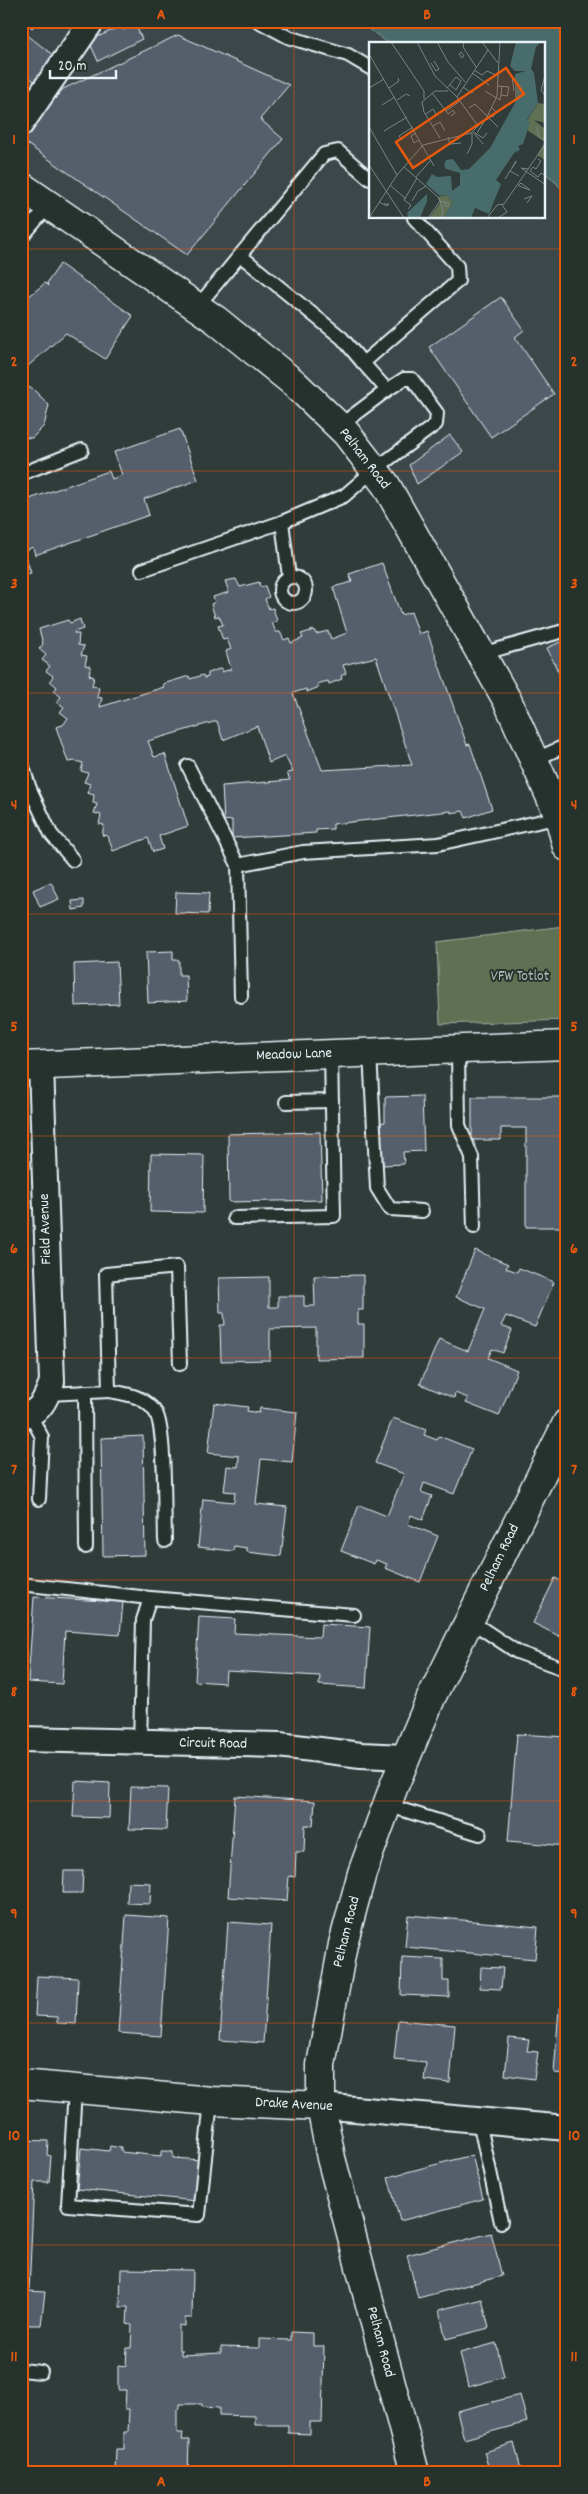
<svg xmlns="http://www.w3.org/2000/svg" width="588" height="2494" font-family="Dekko,sans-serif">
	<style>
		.built { fill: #3a4649 }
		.green { fill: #607052; stroke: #a4b0a5 }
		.water { fill: #486c6b; stroke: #88a1a3 }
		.building { fill: #545f6c; stroke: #e8f1f8; fill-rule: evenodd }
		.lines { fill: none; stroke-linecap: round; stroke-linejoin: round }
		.service-casing { stroke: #e8f1f8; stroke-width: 16 }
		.minor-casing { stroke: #e8f1f8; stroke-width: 28 }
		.tertiary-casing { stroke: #e8f1f8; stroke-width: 31 }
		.secondary-casing { stroke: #e8f1f8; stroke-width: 31 }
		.service { stroke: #26332d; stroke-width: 12 }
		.minor { stroke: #26332d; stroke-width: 24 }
		.tertiary { stroke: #26332d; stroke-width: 28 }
		.secondary { stroke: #26332d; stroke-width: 28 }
		.grid { fill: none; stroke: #e8590c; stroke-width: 1; stroke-opacity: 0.55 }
		.labels { text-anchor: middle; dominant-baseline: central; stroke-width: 4; stroke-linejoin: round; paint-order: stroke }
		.street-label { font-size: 15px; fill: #e8f1f8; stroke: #26332d }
		.park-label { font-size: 15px; fill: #b2bdb6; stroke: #26332d }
		.inset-road { fill: none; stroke: #798486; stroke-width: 1 }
		.view { fill: #e8590c; fill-opacity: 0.15; stroke: #e8590c; stroke-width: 2.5 }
		.inset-edge { fill: none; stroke: #e8f1f8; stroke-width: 2.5 }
		.neatline { fill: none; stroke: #e8590c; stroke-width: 2 }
		.grid-label { font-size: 16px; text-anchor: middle; font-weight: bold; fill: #e8590c }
	</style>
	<rect width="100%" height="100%" fill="#2f3c3a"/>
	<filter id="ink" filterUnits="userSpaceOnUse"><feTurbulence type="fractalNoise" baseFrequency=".02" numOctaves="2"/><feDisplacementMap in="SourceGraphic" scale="10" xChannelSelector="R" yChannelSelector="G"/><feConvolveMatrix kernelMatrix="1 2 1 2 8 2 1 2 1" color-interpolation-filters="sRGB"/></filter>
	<g filter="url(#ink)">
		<!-- built -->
		<path class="built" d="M21,21H357L390,44H370V218H544V171L567,194V826L355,434L21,177Z"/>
		<!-- green -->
		<path class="green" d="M564,926L567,936V1020L440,1024L437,942Z"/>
		<!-- water -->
		<path class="water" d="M357,21H567V194L544,171V44H390Z"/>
		<!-- building -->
		<g class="building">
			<path d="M25,21H39L32,28Z"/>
			<path d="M135,24L142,39L98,61L89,41L121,26L123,30Z"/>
			<path d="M26,34L54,56L34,81L21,71V40Z"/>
			<path d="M178,35L289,85L260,119L283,139L187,255L21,140L63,89Z"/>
			<path d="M60,264L133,316L105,359L66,333L21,372V303L45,283L48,286L47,283Z"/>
			<path d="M501,297L524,330L515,337L554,394L491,437L429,347Z"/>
			<path d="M21,387L32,388L49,405L44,426L32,438L21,437Z"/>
			<path d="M180,429L198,480L144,499L149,515L35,555L33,547L24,551L31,573L21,577V502L109,471L112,479L122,475L114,452Z"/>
			<path d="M450,435L463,452L417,484L409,465Z"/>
			<path d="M382,563L401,615L411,612L419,634L427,631L467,745L470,744L492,809L466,818L463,811L451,813V811L333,824V829L316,830V833L232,838V820L224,821L222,786L290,780L287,773L293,772L285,756L269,763L257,726L223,740L217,721L148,741L154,757L165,754L188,826L159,836L163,849L153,852L148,838L113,851L108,836L102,835L104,825L99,824L101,815L94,813L97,804L93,803L94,795L87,793L90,784L84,782L88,773L81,771L83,763L75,761L68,762L56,727L63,725L68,718L60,712L64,707L57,702L61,697L54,691L57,687L50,681L53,676L46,671L50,666L42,660L46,655L39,649L43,644L39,629L68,620L70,623L80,619L83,629L74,632L75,634H79L78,645L84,646L81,655L87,656L85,665L91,666L89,675L94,677L92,686L99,687L97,697L102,698L100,707L164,687L163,684L189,676L190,679L203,675L204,678L208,677V673L222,668V672L231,669L226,651L231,649L227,639L223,640L218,626L223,625L219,616L215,617L211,604L215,602L213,597L229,592L225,581L236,579L240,587L259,582L260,587L265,586L269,597L265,599L269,609L273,608L277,621L272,623L276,632H280L284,640L289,638L291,643L303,638L301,634L314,630L316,634L328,631L331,639L347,633L333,587L352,582L349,574ZM376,657L412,765L322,770L293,693L306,689L307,692L319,687L317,684L328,681L329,684L342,679L341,676L346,673L343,665Z"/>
			<path d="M567,639V690L547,648Z"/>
			<path d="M51,882L59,899L40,907L33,890Z"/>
			<path d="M176,892L209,893L208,914L175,913Z"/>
			<path d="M84,900V908L73,910L72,901Z"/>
			<path d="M173,951V960H179V975H186L187,1001L148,1003L146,952Z"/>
			<path d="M117,962L119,1004L75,1006L74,964Z"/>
			<path d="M422,1096L424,1151L403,1152L404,1164L383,1165L379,1123L385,1122V1097Z"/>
			<path d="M472,1097H567V1227H526V1128H501V1140H472Z"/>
			<path d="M320,1132L322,1200L229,1202L228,1134Z"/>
			<path d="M151,1154L204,1155L203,1213L150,1212Z"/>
			<path d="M475,1250L508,1264L506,1268L517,1272L519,1268L554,1282L535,1327L506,1316L501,1326L512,1330L503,1353L492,1349L488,1358L517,1370L499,1416L466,1403L468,1398L455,1393L454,1398L420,1384L439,1339L468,1351L485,1309L456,1297Z"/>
			<path d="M363,1275V1310H358V1324H364V1358L316,1359V1328L270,1329V1360L221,1361L220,1325H225L224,1313H220L219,1278L269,1277V1307H278V1296H304V1306H315L314,1276Z"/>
			<path d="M214,1403L248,1407L247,1411L259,1413L260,1408L297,1412L292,1462L261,1459L256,1504L287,1507L281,1556L247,1552V1548L234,1546L233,1551L198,1547L203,1499L234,1502L235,1492L224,1491L227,1466L238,1467L239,1456L208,1453Z"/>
			<path d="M393,1418L426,1430L424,1435L437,1440L439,1436L472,1449L454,1494L424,1483L421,1492L432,1496L423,1520L411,1515L408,1524L438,1536L420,1582L385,1568L387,1564L376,1560L374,1564L341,1551L359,1505L387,1516L404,1474L375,1463Z"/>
			<path d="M143,1436L145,1555L103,1556L101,1438Z"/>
			<path d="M555,1578L567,1584V1640L533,1623Z"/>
			<path d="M34,1597L123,1602L120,1635L65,1631L62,1684L28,1682Z"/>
			<path d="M199,1617L235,1619L234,1633L320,1637L321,1624L370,1627L366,1688L319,1685L320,1676L226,1671L225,1683L195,1681Z"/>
			<path d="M517,1734L567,1737V1846L508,1841Z"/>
			<path d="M75,1781L110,1783L109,1818L73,1817Z"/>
			<path d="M131,1787L168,1788L166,1830L129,1829Z"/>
			<path d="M235,1796L315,1801L313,1826L305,1825L304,1852H296L295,1877L289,1876L287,1901L228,1897Z"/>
			<path d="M64,1871H83L82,1893H63Z"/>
			<path d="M128,1882L151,1883L150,1904L127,1903Z"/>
			<path d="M126,1915L169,1918L161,2036L118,2033Z"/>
			<path d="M408,1915L538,1927L535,1959L405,1947Z"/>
			<path d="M228,1922L271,1925L263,2043L220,2040Z"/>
			<path d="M402,1957L443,1959V1981H449V1997L401,1995Z"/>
			<path d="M481,1967L503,1968L501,1989L480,1988Z"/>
			<path d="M37,1976L78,1978L76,2024L57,2023V2017L35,2016Z"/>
			<path d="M559,2008H567V2074L554,2073Z"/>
			<path d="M398,2020L455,2025L450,2083L424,2080L426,2063L394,2060Z"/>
			<path d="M509,2038L529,2040L527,2051L538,2052L534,2079L505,2075Z"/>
			<path d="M21,2140L48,2141L47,2155L51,2156L49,2182H34L29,2291L45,2292L41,2325H21Z"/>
			<path d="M110,2146L121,2148V2152L161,2156V2151H167L173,2152V2158L201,2160L197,2201L77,2189L81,2148L109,2151Z"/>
			<path d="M472,2155L483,2199L400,2221L388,2177Z"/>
			<path d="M491,2233L502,2276L418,2298L407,2255Z"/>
			<path d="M121,2269L193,2270L192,2318H185V2326L179,2325V2350H181V2355L221,2353V2347L259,2348V2339L291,2340V2332L313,2333V2346H324L322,2422H310V2434L288,2433V2425H255V2416L219,2415V2408L202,2407V2404H180V2409H177V2433H183L182,2440H189L188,2473H115L116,2449H124V2432H128L129,2409H125L126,2390H118V2365L126,2366L127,2348H131L132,2325L127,2324L128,2307H120Z"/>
			<path d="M482,2299L489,2328L446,2339L439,2310Z"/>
			<path d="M496,2343L504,2377L468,2387L460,2353Z"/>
			<path d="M520,2395L527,2422L464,2439L457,2411Z"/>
			<path d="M21,2403H27L24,2473H21Z"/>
			<path d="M514,2443L522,2473H490L484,2452Z"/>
		</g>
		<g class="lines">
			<!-- service casing -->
			<g class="service-casing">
				<g id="service">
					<path d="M258,21L288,37L348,55L370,68"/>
					<path d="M21,238L49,205"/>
					<path d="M241,256L342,338L363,363L458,281L457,266L414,218"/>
					<path d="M197,307L324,154L338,151L370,179"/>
					<path d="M339,426L387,390"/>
					<path d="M21,474L82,450"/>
					<path d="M282,522L289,577"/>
					<path d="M142,570L282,522L344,496L374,470L436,424L437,413L412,379H404L387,390L363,363"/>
					<circle cx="293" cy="590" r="13"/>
					<path d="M481,654L567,630"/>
					<path d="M534,760L567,745"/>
					<path d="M21,761L30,789L21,793"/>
					<path d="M188,766L238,865"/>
					<path d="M30,789L51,834L73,860"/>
					<path d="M241,996L238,865L303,852L438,844L560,817"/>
					<path d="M458,1049L459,1125L472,1157L474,1227"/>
					<path d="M370,1052L377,1188L390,1209L422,1211"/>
					<path d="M286,1102L332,1101"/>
					<path d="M234,1218L334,1216L331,1053"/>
					<path d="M109,1391C127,1394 145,1396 156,1413C166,1431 164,1516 165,1541"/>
					<path d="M85,1392L86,1547"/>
					<path d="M48,1394L109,1391L106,1274L177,1267L180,1364"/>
					<path d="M29,1413L42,1437L39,1499"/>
					<path d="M29,1585L150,1598"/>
					<path d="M469,1620L517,1652L567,1670"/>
					<path d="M140,1743L143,1620L150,1598L354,1615"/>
					<path d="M387,1805L480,1834"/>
					<path d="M75,2089L68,2205L199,2215L211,2101"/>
					<path d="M479,2121L501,2222"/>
					<path d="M21,2370L41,2372"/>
				</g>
			</g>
			<!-- minor casing -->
			<g class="minor-casing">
				<g id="minor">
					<path d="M21,124L92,21"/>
					<path d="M21,1415C41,1414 46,1398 52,1382L41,1065"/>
					<path d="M21,1739L279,1745L361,1755L405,1757"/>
					<path d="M321,2106L567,2128"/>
				</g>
			</g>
			<!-- tertiary casing -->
			<g class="tertiary-casing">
				<g id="tertiary">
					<path d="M21,1066L567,1045"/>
					<path d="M21,2084L211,2101L321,2106"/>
				</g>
			</g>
			<!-- secondary casing -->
			<g class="secondary-casing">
				<g id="secondary">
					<path d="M21,186L216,320L294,383L346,433L386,485L508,702L559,816L567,847"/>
					<path d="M415,2473L331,2158L321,2106V2065L343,1944L362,1873L394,1786L431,1698L567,1423"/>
				</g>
			</g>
			<!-- service -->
			<use href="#service" class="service"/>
			<!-- minor -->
			<use href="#minor" class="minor"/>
			<!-- tertiary -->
			<use href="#tertiary" class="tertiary"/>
			<!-- secondary -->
			<use href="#secondary" class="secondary"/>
		</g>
	</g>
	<!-- grid -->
	<path class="grid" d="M294,21V2473M21,249H567M21,471H567M21,693H567M21,914H567M21,1136H567M21,1358H567M21,1580H567M21,1801H567M21,2023H567M21,2245H567"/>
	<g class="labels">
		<!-- street labels -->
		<g class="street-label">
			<text transform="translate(364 459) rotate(52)">Pelham Road</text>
			<text transform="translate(294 1055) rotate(-2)">Meadow Lane</text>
			<text transform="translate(46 1229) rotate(-92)">Field Avenue</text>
			<text transform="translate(500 1558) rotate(-64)">Pelham Road</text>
			<text transform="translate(213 1744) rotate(1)">Circuit Road</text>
			<text transform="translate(347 1932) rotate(-76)">Pelham Road</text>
			<text transform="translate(294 2105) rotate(3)">Drake Avenue</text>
			<text transform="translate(380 2342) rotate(75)">Pelham Road</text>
		</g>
		<!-- park labels -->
		<g class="park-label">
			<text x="520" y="977">VFW Totlot</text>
		</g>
	</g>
	<!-- overview -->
	<g transform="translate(369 42)">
		<rect width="176" height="176" fill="#2f3c3a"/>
		<path d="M169,61L176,62V81L165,78L176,87V118L168,113L176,100L158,88V79ZM78,153L84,161L74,176H60L71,161L69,155Z" fill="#607052"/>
		<path d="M147,0H172L167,5L162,27L165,31L169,61L158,78L161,81L154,102L149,104L151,108L145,111L127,138L132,142L120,172L106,166L102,176H74L84,161L78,153L71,154L57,142L63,132L68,135L82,134L83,149L91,143V131L77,127L75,123L77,118L84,117L92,128L100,127L121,106L146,61V32L157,29H146L141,24ZM58,152V159L51,176H39L38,171Z" fill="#486c6b"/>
		<path class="inset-road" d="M22,0L55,49V57M48,0L66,34L88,55L109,84M68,0L79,20L96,40M95,0L94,5L107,25M113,0L129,21M92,10L95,14L93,16L90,12ZM0,12L65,124M62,21L67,29L70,27L65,19M105,28L113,33L118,29L129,34M140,30L143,34L145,49M177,30L172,48L177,55M103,31L120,43M129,44L140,45L138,54L132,53L133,44M94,45L103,51L108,44M0,46L15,37M20,46L30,39L29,36M78,46L87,35L92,39L87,48L81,43M116,49L131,58L132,53M63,51L77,69M88,55L119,8M28,58L37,52L41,54M13,63L26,55M100,66L106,62L129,85M77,69L79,72L84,68L86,71L82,74M77,69L91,59M57,72L64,67L67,72L60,78M119,72L124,75L127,70L123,66M64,84L71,80L76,89M0,85L28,133M168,85L170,95L177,99M15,89L38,75M104,90L114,102M47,91L42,94L45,101L50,98M106,91L114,96L118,91M108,91L118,75M79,95L81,102L92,101M71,96L55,70L53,60L66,49H79M33,98L30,94L44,85M98,112L103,102V91M169,117L172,119L167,127L164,125L161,129L169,135L172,131L177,134M0,123L35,176M35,125L69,155L74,167L73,176M159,127L152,126L177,143M141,129L147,120V119L143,126M47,135L62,118M136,137L141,129L150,134M21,143L37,157M149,144L152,141L161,148L150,144M155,157L163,154L158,161M43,159L49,149L57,144M10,160L18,164L20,162H15M39,167L42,163L35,158L48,136M0,176L28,133L54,103L102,91L118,75L128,54L131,0M59,176L71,159L79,161L80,163L77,165L75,160M118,176L128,163L135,162L177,101M129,176L138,170L133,163"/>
		<path class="view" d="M137,26L155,52L44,126L27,100Z"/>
		<rect width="176" height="176" class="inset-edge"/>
	</g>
	<!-- margin -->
	<rect width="588" height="2494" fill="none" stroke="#26332d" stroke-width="55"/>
	<!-- scale -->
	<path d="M50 70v8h66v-8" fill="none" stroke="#e8f1f8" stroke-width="2.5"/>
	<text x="58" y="70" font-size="15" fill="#e8f1f8" stroke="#26332d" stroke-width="4" paint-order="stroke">20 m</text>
	<rect x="28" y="28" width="532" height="2438" class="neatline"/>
	<g class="grid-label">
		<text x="161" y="19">A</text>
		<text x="427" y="19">B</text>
		<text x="14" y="144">1</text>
		<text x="574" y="144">1</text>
		<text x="14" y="366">2</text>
		<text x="574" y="366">2</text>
		<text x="14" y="588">3</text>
		<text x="574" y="588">3</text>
		<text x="14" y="809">4</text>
		<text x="574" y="809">4</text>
		<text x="14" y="1031">5</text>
		<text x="574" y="1031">5</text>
		<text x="14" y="1253">6</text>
		<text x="574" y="1253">6</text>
		<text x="14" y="1474">7</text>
		<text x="574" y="1474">7</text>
		<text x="14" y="1696">8</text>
		<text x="574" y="1696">8</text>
		<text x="14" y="1918">9</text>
		<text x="574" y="1918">9</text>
		<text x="14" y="2140">10</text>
		<text x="574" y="2140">10</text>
		<text x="14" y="2361">11</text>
		<text x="574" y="2361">11</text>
		<text x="161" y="2486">A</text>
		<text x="427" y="2486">B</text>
	</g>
</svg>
